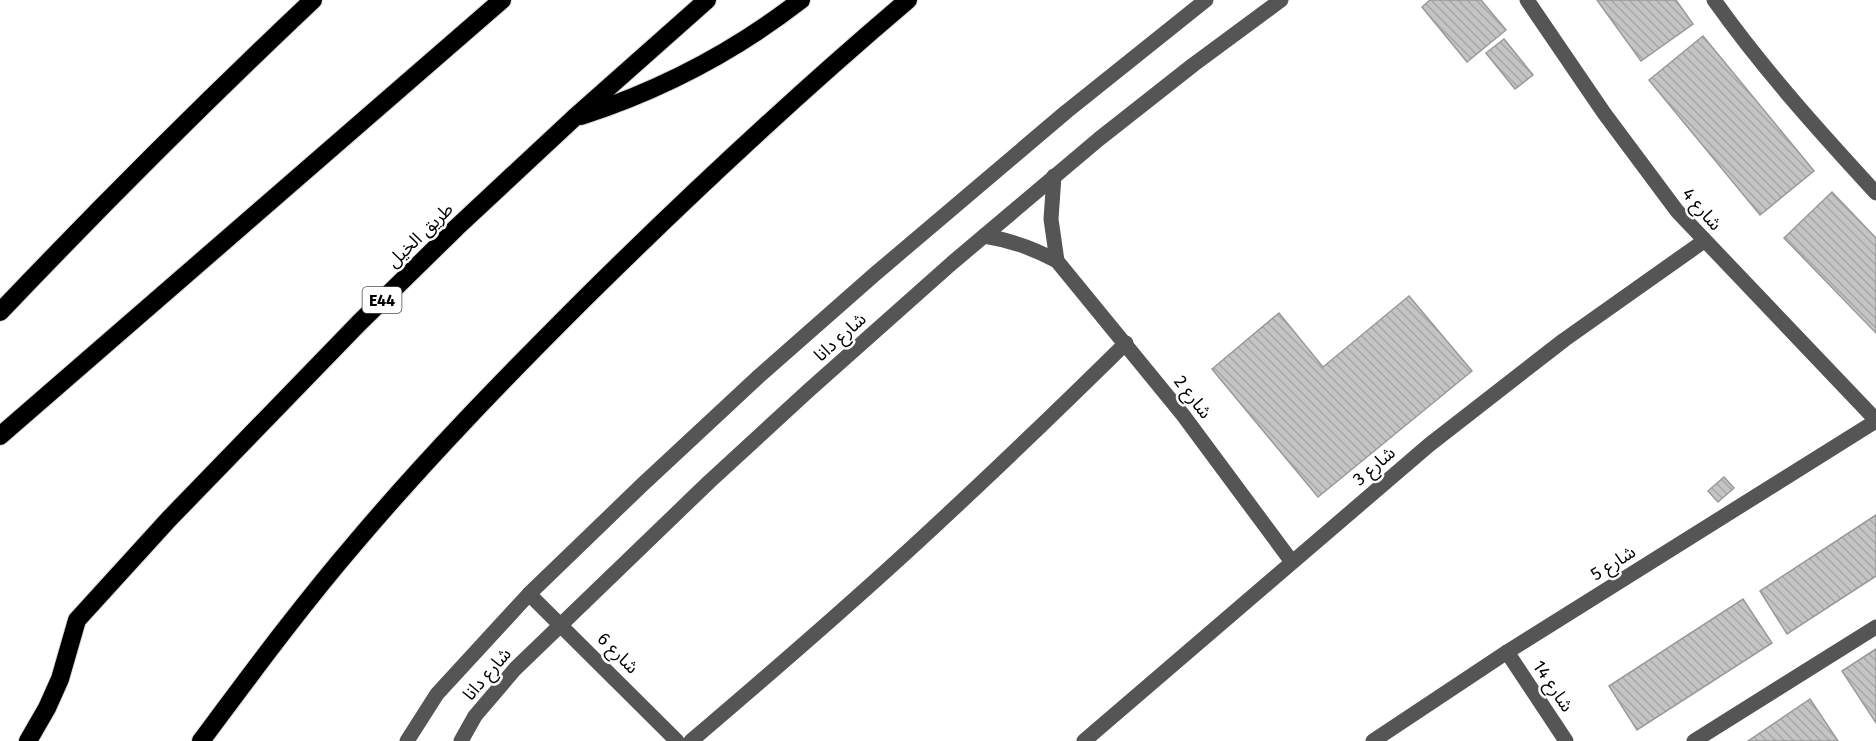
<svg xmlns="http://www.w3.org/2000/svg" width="1876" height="741" font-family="'Fira Sans','Noto Sans Arabic',sans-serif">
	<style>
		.building { fill: url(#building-back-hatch); stroke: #999; stroke-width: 1.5 }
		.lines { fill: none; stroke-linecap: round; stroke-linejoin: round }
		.highway-casing { stroke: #dbdbdb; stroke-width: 20 }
		.minor { stroke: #555; stroke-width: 15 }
		.highway { stroke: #000; stroke-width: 18 }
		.labels { text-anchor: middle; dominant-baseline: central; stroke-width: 5; stroke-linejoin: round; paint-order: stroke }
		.shield { fill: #fff; stroke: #4c4c4c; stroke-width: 1.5 }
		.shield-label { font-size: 16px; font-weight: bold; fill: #000 }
		.street-label { font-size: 18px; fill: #000; stroke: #fff }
	</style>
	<defs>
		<pattern id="building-back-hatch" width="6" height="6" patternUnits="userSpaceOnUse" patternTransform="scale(1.5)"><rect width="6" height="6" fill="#c4c4c4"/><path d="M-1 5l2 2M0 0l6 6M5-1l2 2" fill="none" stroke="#a7a7a7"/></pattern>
	</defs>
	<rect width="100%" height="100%" fill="#fff"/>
	<!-- building -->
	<g class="building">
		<path d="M1430,0H1481L1506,30L1467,62L1422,7Z"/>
		<path d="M1597,0H1676L1693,24L1641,61Z"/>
		<path d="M1703,36L1814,171L1760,215L1649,80Z"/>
		<path d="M1504,39L1533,75L1515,89L1486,53Z"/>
		<path d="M1832,192L1876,238V333L1784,238Z"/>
		<path d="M1409,296L1472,371L1318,497L1212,369L1279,313L1323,367Z"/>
		<path d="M1724,477L1734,488L1718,502L1708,491Z"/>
		<path d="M1876,515V576L1787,634L1760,591Z"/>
		<path d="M1743,599L1772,643L1637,730L1609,686Z"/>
		<path d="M1876,649V723L1842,671Z"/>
		<path d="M1810,699L1838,741H1748Z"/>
	</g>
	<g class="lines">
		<!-- highway casing -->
		<g class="highway-casing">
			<g id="highway">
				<path d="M581,116C661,90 734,52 801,0"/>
				<path d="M0,312C102,205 206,101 313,0"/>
				<path d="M0,436L502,0"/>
				<path d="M28,741L47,708L60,679L77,620L169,519L359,323L456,228L574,118L707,0"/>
				<path d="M201,741C251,674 301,606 356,542C427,458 504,379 582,301C687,197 795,96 908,0"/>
			</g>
		</g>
		<!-- minor -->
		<g class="minor">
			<path d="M1527,0L1604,113L1677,211L1876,420"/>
			<path d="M1714,0C1763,69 1819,131 1876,193"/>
			<path d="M1054,176L1051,219L1057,261"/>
			<path d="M984,236C1010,240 1033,248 1057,261L1183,415L1292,562"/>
			<path d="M529,594L677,741"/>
			<path d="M1507,652L1566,741"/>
			<path d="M407,741L437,694L529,594L642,485L757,378L875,274L1066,112L1206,0"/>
			<path d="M461,741L475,716L515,669L709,482L808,391L952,263L1099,139L1193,65L1281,0"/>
			<path d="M691,741C765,678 838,615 909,550C983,482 1055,413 1126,343"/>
			<path d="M1084,741L1429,445L1564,340L1704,241"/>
			<path d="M1373,741L1507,652L1876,421"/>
			<path d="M1694,741L1876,627"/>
		</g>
		<!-- highway -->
		<use href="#highway" class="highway"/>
	</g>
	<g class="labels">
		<!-- shield labels -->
		<rect class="shield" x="362.5" y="287" width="39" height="26" rx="4.5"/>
		<g class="shield-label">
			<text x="382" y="300">E44</text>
		</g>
		<!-- street labels -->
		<g class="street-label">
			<text transform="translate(1702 209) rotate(49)">شارع 4</text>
			<text transform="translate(420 235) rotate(-44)">طريق الخيل</text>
			<text transform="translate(840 337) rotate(-42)">شارع دانا</text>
			<text transform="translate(1193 397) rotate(52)">شارع 2</text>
			<text transform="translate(1374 466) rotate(-41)">شارع 3</text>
			<text transform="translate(1613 563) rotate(-32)">شارع 5</text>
			<text transform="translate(618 653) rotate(45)">شارع 6</text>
			<text transform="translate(487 674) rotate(-49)">شارع دانا</text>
			<text transform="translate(1553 686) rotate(56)">شارع 14</text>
		</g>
	</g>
</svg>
